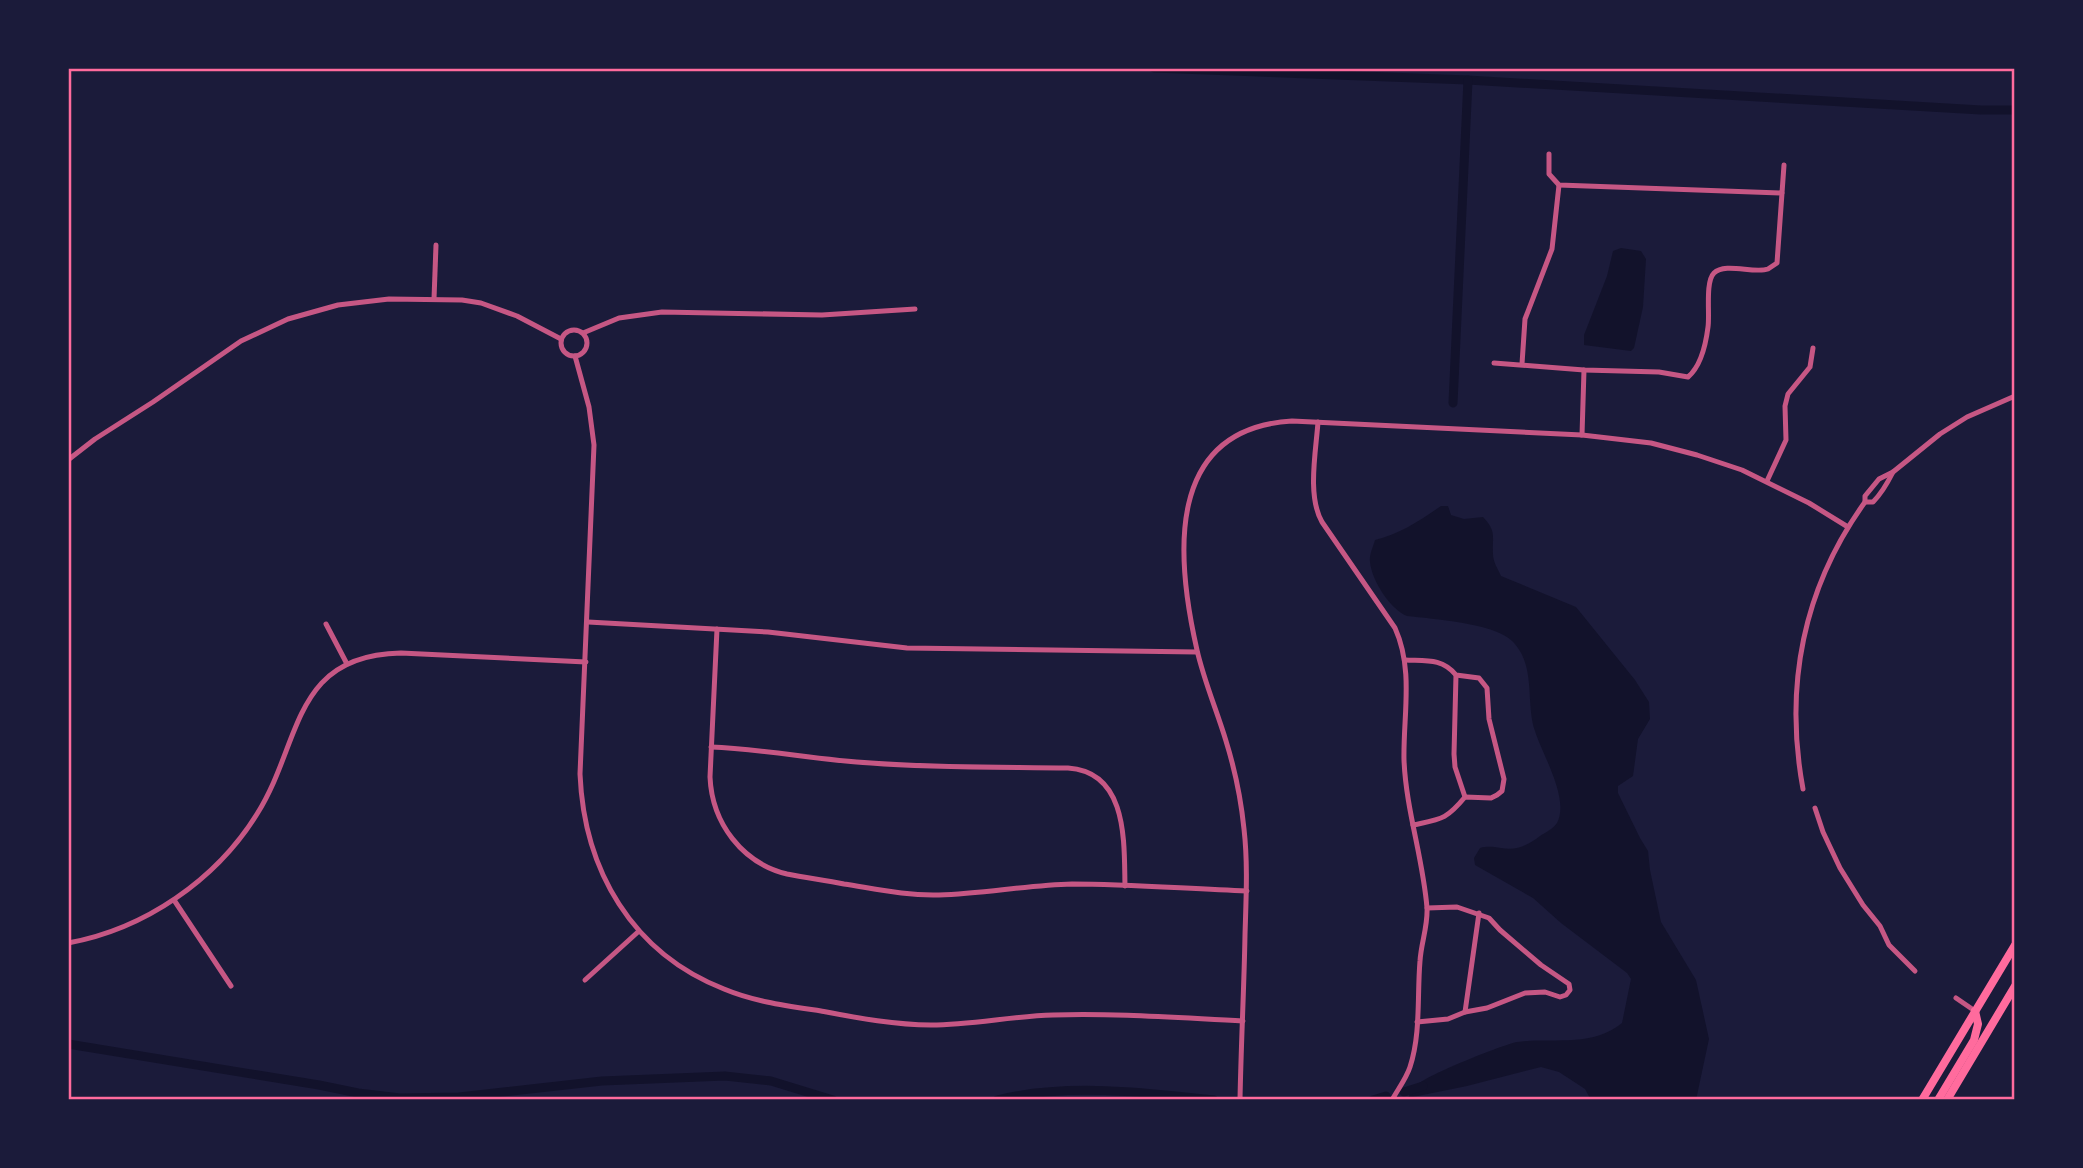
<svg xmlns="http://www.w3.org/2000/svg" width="2083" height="1168" font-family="Signika,sans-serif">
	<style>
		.water { fill: #12122b }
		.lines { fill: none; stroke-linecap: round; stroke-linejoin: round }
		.canal { stroke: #12122b; stroke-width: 9 }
		.minor { stroke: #c65784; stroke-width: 5 }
		.secondary { stroke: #ff6b9d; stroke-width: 8 }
		.neatline { fill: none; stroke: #ff6b9d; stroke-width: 2.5 }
	</style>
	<rect width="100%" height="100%" fill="#1b1b3a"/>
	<!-- water -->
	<g class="water">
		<path d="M1621,248L1641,251L1646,259L1643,307L1634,348L1631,351L1584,345V335L1607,276L1613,251Z"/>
		<path d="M1441,506H1448L1451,515L1464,519L1483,517C1497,532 1492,536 1493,554C1493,562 1498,569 1501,576L1576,607L1635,680L1649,702L1650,719L1638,739L1633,776L1618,786V793L1640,838L1648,851L1650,870L1661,922L1696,980L1709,1039L1696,1100H1591L1585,1089L1559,1072L1541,1067L1467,1086L1408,1098C1410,1094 1413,1088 1417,1085C1427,1075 1502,1045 1517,1042C1552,1037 1592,1048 1622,1023L1631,979L1627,973L1561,923L1533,898L1475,865L1474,858L1480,848C1488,846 1493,847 1501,848C1517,851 1528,845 1540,836C1546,832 1553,829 1557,823C1570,799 1542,754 1535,731C1525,702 1537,664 1511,640C1492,623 1433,619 1407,616C1390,609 1372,581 1370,562C1369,555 1373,547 1375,540C1400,534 1419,521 1441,506Z"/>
	</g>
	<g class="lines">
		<!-- canal -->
		<g class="canal">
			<path d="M1154,68L1468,80L1981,110H2015"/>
			<path d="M1453,403L1468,80"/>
			<path d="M68,1044L319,1085L358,1093L400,1098L459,1097L602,1081L725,1076L771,1081L833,1100"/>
			<path d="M1404,1092L1423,1086"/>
			<path d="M997,1100C1065,1083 1145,1092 1214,1100"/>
			<path d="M1373,1100L1386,1096"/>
		</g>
		<!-- minor -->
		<g class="minor">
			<path d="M1549,154V174L1559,185L1782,193"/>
			<path d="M434,299L436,245"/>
			<circle cx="574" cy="343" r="13"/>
			<path d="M583,333L619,318L662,312L822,315L915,309"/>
			<path d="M575,356L589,407L594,445L580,774C584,870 632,953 724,989C755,1002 788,1006 821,1011C858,1018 894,1025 931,1025C972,1025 1012,1016 1053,1015C1116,1013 1180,1018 1243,1021"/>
			<path d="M1494,363L1584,370L1659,372L1688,377C1701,366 1706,343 1708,327C1710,314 1705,282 1714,273C1725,262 1754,274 1768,269C1771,267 1774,265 1777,263L1784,165"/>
			<path d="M1522,364L1525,319L1552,249L1559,185"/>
			<path d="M1318,422C1316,451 1307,496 1322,522L1395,628C1414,670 1403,716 1404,760C1406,810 1423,858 1427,908C1428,926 1421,943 1420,961C1417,996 1421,1033 1410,1067C1406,1079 1398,1089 1392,1100"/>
			<path d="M1582,435L1584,370"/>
			<path d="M68,460L95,439L153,402L241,341L288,319L338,305L389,299L462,300L481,303L517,316L561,339"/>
			<path d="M1767,481L1786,440L1785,406L1788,394L1810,367L1813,348"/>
			<path d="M1865,502H1873C1882,493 1887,484 1893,472"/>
			<path d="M588,622L768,632L907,648L1197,652"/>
			<path d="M326,624L347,664"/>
			<path d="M717,629L710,777C712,823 742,863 787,874C806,878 825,880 844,884C876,889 907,896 939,895C983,894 1027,885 1072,884C1130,884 1188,889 1247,891"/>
			<path d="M1405,660C1426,661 1442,658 1456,675L1479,678L1487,688L1489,719L1504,779L1502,791L1497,795L1491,798L1465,797C1446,820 1441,819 1413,825"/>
			<path d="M1456,675L1454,754L1455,767L1465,797"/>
			<path d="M711,747C765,749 817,760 871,763C936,768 1003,767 1068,768C1128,772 1124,842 1125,886"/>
			<path d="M1803,789C1784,686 1803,588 1865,502V496L1879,479L1893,472L1940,434L1967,417L2015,396"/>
			<path d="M1815,808L1823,832L1840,868L1863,905L1880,926L1889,945L1915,971"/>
			<path d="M174,900L231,986"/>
			<path d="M68,943C145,929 216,880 257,814C302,743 291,655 401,653L586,662"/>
			<path d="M585,980L639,931"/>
			<path d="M1956,998L1975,1011"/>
			<path d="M1465,1012L1479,913"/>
			<path d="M1417,1022L1448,1019L1465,1012L1487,1008L1525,993L1545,992L1560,997L1566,995L1570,990L1569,984L1541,965L1500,930L1489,918L1457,907L1427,908"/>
			<path d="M1240,1100C1241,1045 1244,990 1245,935C1246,900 1248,864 1244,829C1241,799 1235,770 1226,741C1217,711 1204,681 1197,650C1176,558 1164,429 1292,421L1582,435L1651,443L1697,455L1742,470L1809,503L1848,527"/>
		</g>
		<!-- secondary -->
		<g class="secondary">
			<path d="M1922,1100L2015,945"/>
			<path d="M1938,1100L1974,1040L1978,1024L1975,1011"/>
			<path d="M1947,1100L2015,986"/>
		</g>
	</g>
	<!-- border -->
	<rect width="2083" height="1168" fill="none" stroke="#1b1b3a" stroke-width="140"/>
	<rect x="70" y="70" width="1943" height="1028" class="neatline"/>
</svg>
